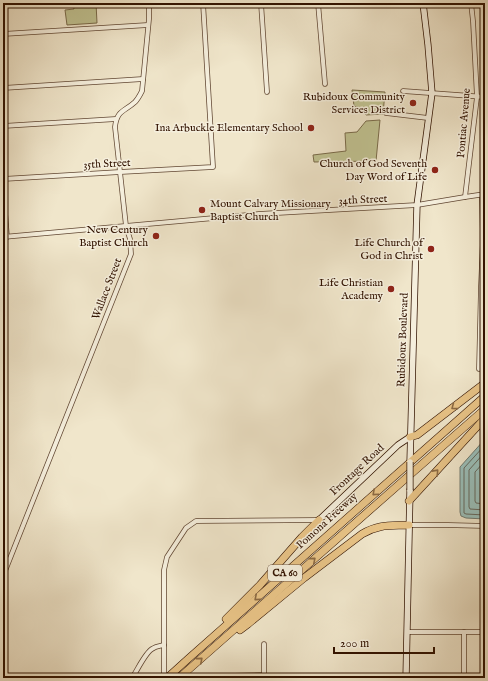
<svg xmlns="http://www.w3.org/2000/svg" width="488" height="681" font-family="'IM FELL English',serif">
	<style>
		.green { fill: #c1c392; stroke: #796a49 }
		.water { fill: #9abfba; stroke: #707a70 }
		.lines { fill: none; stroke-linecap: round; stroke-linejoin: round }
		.shore { stroke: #66685d; stroke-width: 1 }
		.minor-casing { stroke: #614733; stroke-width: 5.5 }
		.secondary-casing { stroke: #311200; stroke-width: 7 }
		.motorway-casing { stroke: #311200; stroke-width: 8 }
		.minor { stroke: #f5efdd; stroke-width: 4 }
		.secondary { stroke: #f5efdd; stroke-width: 5.5 }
		.motorway { stroke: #e8c386; stroke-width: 7 }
		.secondary-bridge-casing { stroke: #311200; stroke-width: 7; stroke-linecap: butt }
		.secondary-bridge { stroke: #f5efdd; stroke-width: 5.5 }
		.oneway { stroke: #8c6a43 }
		.poi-dot { fill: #8f2418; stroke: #f5efdd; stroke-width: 1.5 }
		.labels { text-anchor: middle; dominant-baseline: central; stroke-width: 3; stroke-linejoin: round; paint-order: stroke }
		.shield { fill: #f5efdd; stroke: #6c5442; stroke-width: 1 }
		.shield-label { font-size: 10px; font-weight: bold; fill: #311200 }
		.poi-label { font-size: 11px; fill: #311200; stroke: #f5efdd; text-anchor: end }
		.street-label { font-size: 11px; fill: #311200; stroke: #f5efdd }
	</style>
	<rect width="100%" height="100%" fill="#f0e6cb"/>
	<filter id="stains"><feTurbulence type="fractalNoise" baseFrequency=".005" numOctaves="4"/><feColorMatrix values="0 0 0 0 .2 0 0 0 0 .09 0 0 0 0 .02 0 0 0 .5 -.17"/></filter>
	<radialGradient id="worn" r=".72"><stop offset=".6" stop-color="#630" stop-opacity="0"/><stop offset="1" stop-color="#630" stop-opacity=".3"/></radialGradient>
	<!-- green -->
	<g class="green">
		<path d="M73,3H96L97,23L67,25L65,10L74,9Z"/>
		<path d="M352,90L385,92L383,114L366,115L360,108L354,106Z"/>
		<path d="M380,120L376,161L314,162L313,155L346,151L345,133L357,132L366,121Z"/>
	</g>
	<!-- water -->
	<path class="water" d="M485,439V519L466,518L461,516L460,512V467Z"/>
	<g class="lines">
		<!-- shore -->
		<g class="shore">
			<path d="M485,445L464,468V513L466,514L485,515"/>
			<path d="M485,452L469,470V507L470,509L485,510"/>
			<path d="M485,461L475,472V501L476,503L485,504"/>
		</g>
		<!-- minor casing -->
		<g class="minor-casing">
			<g id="minor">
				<path d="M261,3L267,92"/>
				<path d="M318,3L325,84"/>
				<path d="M3,34L148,25"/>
				<path d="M3,88L143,79"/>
				<path d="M403,91L485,97"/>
				<path d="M386,113L428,118"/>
				<path d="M3,126L116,119"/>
				<path d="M3,179L120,172L213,167L203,3"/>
				<path d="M3,186L7,237"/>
				<path d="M465,197L477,97L473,21L471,3"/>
				<path d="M3,237L259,214L417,205L465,197L485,194"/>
				<path d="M479,369L481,286L483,240L482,195"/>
				<path d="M409,525H448L485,526"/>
				<path d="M3,576L131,254L130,239L126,226L115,127C117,110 124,112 135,102C138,99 140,95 142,91L149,19V3"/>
				<path d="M407,632H485"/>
				<path d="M464,632V678"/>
				<path d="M421,677L484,678"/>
				<path d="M132,678C137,671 145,653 152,649C156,646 160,646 164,645"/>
				<path d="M164,678V570L167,557L186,528L196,521L319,520"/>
				<path d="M225,678V676L264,675"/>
				<path d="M264,678V644"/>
			</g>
		</g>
		<!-- secondary casing -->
		<g class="secondary-casing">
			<g id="secondary">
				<path d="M410,462L417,205L432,93L428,45L423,3"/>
				<path d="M319,520L398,445L410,437"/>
				<path d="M406,678L410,490"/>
			</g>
		</g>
		<!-- motorway casing -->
		<g class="motorway-casing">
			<g id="motorway">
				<path d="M410,437L417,435L485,383"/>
				<path d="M409,501L485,418"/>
				<path d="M226,619L260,585L302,537L319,520"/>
				<path d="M240,630L248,624L304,578L362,534C379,524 390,526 409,525"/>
				<path d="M167,678L188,659L485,396"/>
				<path d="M179,678L404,480L485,409"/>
			</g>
		</g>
		<!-- minor -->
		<use href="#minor" class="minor"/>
		<!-- secondary -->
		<use href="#secondary" class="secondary"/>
		<!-- motorway -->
		<use href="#motorway" class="motorway"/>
		<!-- secondary-bridge casing -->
		<g class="secondary-bridge-casing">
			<path id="secondary-bridge" d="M410,490V462"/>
		</g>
		<!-- secondary-bridge -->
		<use href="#secondary-bridge" class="secondary-bridge"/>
	</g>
	<!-- one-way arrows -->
	<defs><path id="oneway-chevron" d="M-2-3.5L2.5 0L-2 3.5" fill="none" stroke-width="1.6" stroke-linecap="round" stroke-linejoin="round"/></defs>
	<g class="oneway">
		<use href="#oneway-chevron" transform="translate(454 407) rotate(143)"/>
		<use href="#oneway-chevron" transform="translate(436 472) rotate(-48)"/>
		<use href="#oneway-chevron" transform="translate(375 493) rotate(138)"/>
		<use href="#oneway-chevron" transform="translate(313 560) rotate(-41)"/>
		<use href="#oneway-chevron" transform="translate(257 598) rotate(139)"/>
		<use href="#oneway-chevron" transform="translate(200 660) rotate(-41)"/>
	</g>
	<!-- markers -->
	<g class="poi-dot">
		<circle cx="413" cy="103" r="4"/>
		<circle cx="311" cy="128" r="4"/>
		<circle cx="435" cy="170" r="4"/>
		<circle cx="202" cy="210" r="4"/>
		<circle cx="156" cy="236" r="4"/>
		<circle cx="431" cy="249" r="4"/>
		<circle cx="391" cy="289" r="4"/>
	</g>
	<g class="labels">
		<!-- shield labels -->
		<rect class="shield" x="268" y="565" width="34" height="16" rx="3"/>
		<g class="shield-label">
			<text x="285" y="573">CA 60</text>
		</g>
		<!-- poi labels -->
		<g class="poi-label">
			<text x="405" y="97">Rubidoux Community<tspan x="405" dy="13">Services District</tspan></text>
			<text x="303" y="128">Ina Arbuckle Elementary School</text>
			<text x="427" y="164">Church of God Seventh<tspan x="427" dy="13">Day Word of Life</tspan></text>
			<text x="210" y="204" text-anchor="start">Mount Calvary Missionary<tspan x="210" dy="13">Baptist Church</tspan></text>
			<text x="148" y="230">New Century<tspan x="148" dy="13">Baptist Church</tspan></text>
			<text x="423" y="243">Life Church of<tspan x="423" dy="13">God in Christ</tspan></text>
			<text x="383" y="283">Life Christian<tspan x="383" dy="13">Academy</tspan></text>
		</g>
		<!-- street labels -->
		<g class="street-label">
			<text transform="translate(464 123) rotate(-85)">Pontiac Avenue</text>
			<text transform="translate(107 164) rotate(-3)">35th Street</text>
			<text transform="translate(363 200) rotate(-3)">34th Street</text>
			<text transform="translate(107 289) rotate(-69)">Wallace Street</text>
			<text transform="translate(403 340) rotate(-88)">Rubidoux Boulevard</text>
			<text transform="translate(357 470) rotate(-43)">Frontage Road</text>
			<text transform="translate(327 521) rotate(-42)">Pomona Freeway</text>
		</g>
	</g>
	<!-- margin -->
	<rect width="488" height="681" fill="none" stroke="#f0e6cb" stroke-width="16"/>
	<rect x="4" y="4" width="480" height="673" fill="none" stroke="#311200" stroke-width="2"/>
	<rect x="8" y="8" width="472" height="665" fill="none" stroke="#311200"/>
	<!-- scale -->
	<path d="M334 647v6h100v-6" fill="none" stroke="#311200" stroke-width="2"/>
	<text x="340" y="647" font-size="12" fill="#311200" stroke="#f5efdd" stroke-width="3" paint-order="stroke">200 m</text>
	<rect width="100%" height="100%" filter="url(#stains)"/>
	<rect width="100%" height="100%" fill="url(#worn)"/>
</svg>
